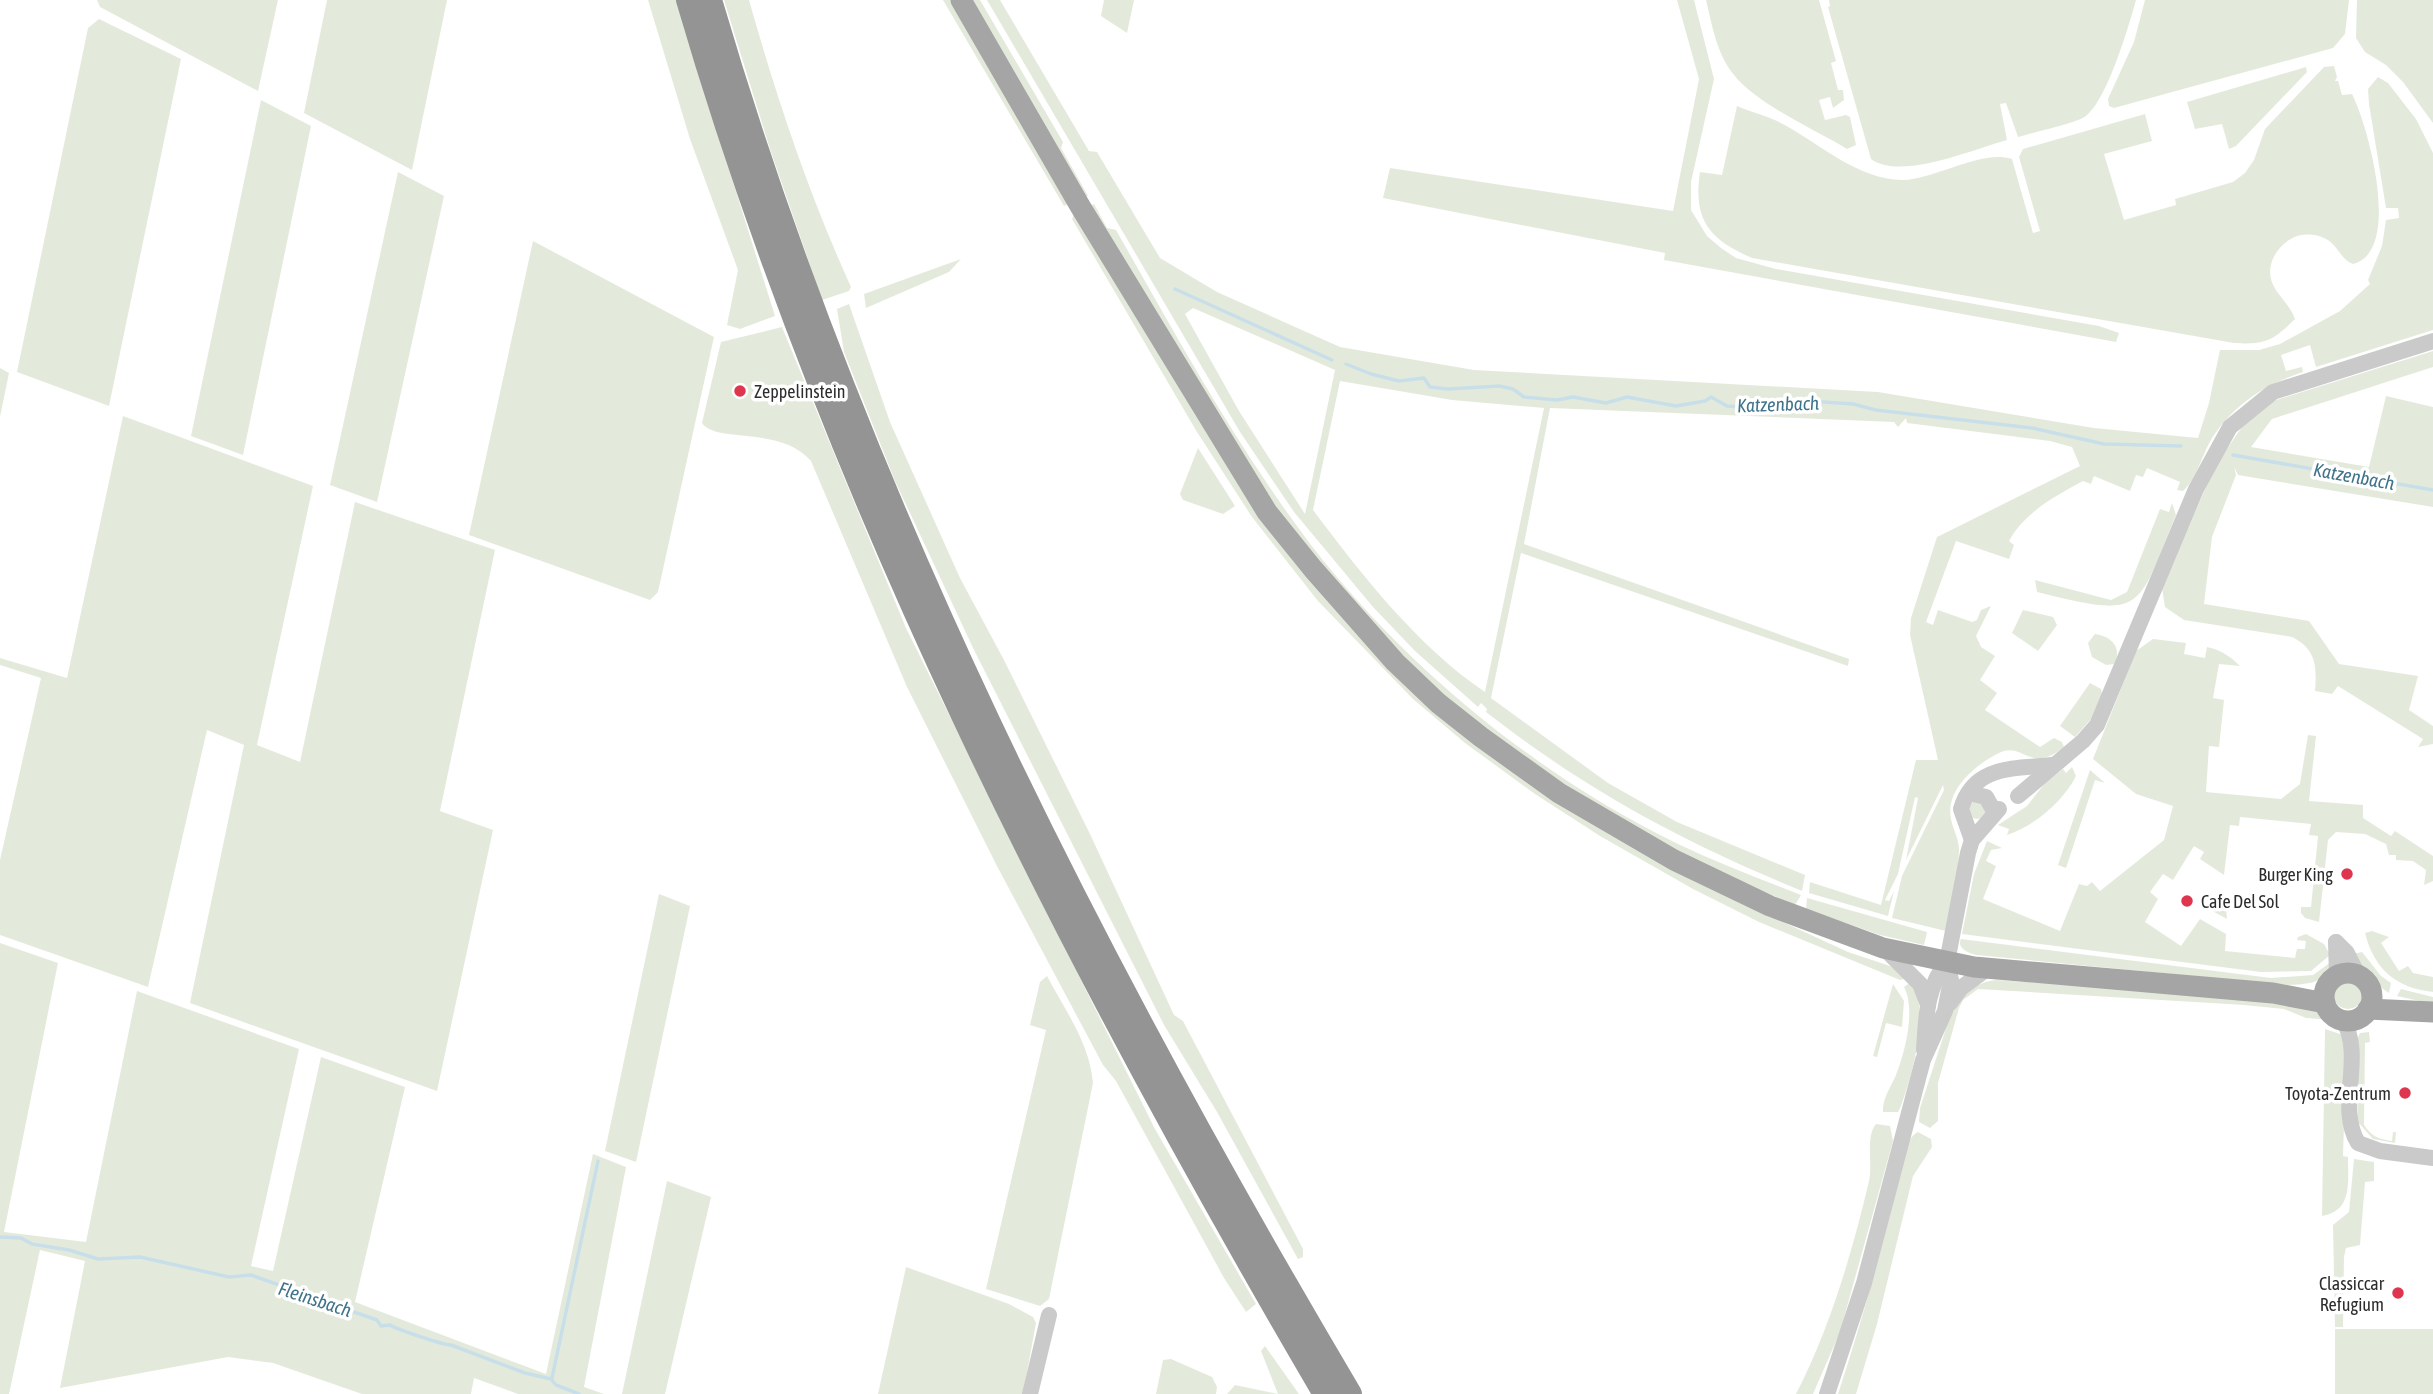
<svg xmlns="http://www.w3.org/2000/svg" width="2433" height="1394" font-family="'Asap Condensed',sans-serif">
	<style>
		.green { fill: #e4eadb; fill-rule: evenodd }
		.lines { fill: none; stroke-linecap: round; stroke-linejoin: round }
		.stream { stroke: #c8dfe9; stroke-width: 3.5 }
		.minor { stroke: #cacaca; stroke-width: 16 }
		.major { stroke: #a5a5a5; stroke-width: 21 }
		.highway { stroke: #949494; stroke-width: 24 }
		.poi-dot { fill: #de364e; stroke: #fff; stroke-width: 2.5 }
		.labels { text-anchor: middle; dominant-baseline: central; stroke-width: 7; stroke-linejoin: round; paint-order: stroke }
		.poi-label { font-size: 18px; fill: #2d2d2d; stroke: #fff; text-anchor: end }
		.water-label { font-size: 19px; font-style: italic; fill: #3f738b; stroke: #fff }
	</style>
	<rect width="100%" height="100%" fill="#fff"/>
	<!-- green -->
	<g class="green">
		<path d="M97,0H278L258,91L100,7Z"/>
		<path d="M327,0H447L412,170L304,113Z"/>
		<path d="M648,0H676L775,316L740,329L727,325L738,270L690,139Z"/>
		<path d="M724,0H749C777,99 809,194 851,287L849,291L822,300L770,149Z"/>
		<path d="M943,0H954L1068,204L1064,206Z"/>
		<path d="M970,0H980L1063,142L1061,148L1088,196L1085,197Z"/>
		<path d="M987,0H1000L1089,151L1097,152L1160,258L1217,292L1340,347L1474,370L1878,392L2094,428L2198,438L2209,403L2220,350H2259L2280,344L2340,311L2370,284L2368,280L2382,246L2386,220L2399,218L2398,208H2386L2369,104L2368,89L2378,77L2388,83L2416,119L2433,153V330L2316,367L2310,345L2281,355L2286,371L2302,367L2303,372C2266,384 2234,404 2212,438C2202,455 2197,478 2183,491L2177,490L2180,482L2147,468L2143,477L2136,475L2130,491L2094,476L2091,484L2083,481C2055,496 2024,513 2009,541L2014,545L2009,559L1956,541L1926,622L1933,625L1938,610L1972,622L1977,620L1981,610L1991,606L1976,636L1981,647L1995,656L1980,680L1997,693L1985,710L2040,747L2054,738L2062,742L2064,747C2029,775 2024,741 1999,753C1975,765 1945,790 1951,819C1953,830 1959,838 1959,850C1959,877 1950,904 1946,931L1892,918L1902,876L1944,790L1943,785L1906,860L1918,798L1915,797L1898,874L1885,900L1889,901L1894,891L1888,916L1809,893L1810,882L1881,905L1916,760H1938L1910,635L1911,618L1937,537L2080,466L2072,447L2050,441L1907,423L1906,418L1898,427L1894,422L1550,408L1524,544L1849,659L1848,666L1521,553L1491,698L1608,783L1677,822L1805,875L1802,891C1681,841 1589,792 1486,712L1487,709L1481,703L1478,707L1415,651L1373,607L1294,512L1240,432ZM1193,308L1335,370L1305,514L1239,411L1185,314ZM1340,381L1452,400L1544,408L1485,692C1417,646 1362,575 1313,510Z"/>
		<path d="M1104,0H1134L1127,33L1101,16Z"/>
		<path d="M1677,0H1694L1714,79L1691,182V210L1707,236L1721,248L1736,258L1776,269L2099,326L2119,333L2116,342L1664,260L1665,253L1383,198L1390,168L1673,211L1699,79Z"/>
		<path d="M1706,0H1819L1836,61L1831,63L1838,90H1843L1844,100L1833,108L1830,97L1819,100L1825,120L1846,115L1850,117L1856,145L1847,149C1814,129 1758,105 1734,75C1717,55 1712,25 1706,0Z"/>
		<path d="M1829,0H2136C2129,26 2107,100 2086,116C2077,123 2031,133 2018,137L2006,103L2000,104L2007,140C1974,149 1900,181 1871,159L1828,7L1830,6Z"/>
		<path d="M2145,0H2349L2345,34L2333,48L2114,108L2109,106L2108,99L2134,42Z"/>
		<path d="M2357,0H2433V123L2403,82L2386,65L2365,52L2356,38Z"/>
		<path d="M99,19L181,59L109,406L17,372L88,28Z"/>
		<path d="M2334,66L2337,77L2335,81H2338L2342,95L2352,94C2368,125 2403,252 2353,264C2341,260 2338,245 2326,239C2314,233 2300,233 2289,240C2281,245 2275,253 2272,261C2263,288 2288,298 2295,319C2273,341 2265,345 2234,343L1752,258C1708,239 1693,219 1700,172L1722,175L1737,106C1750,112 1765,115 1777,121C1816,140 1856,180 1903,180C1936,179 1982,149 2012,159L2033,233L2040,231L2019,157L2023,149L2145,114L2152,141L2104,154L2124,220L2176,205L2175,199L2233,182L2245,173L2254,160L2265,129L2324,67Z"/>
		<path d="M2306,67L2307,72L2236,146L2229,149L2222,124L2195,129L2187,102Z"/>
		<path d="M261,100L311,126L243,455L191,436Z"/>
		<path d="M398,172L444,196L377,502L330,485Z"/>
		<path d="M1094,204L1107,228L1116,230C1177,337 1236,446 1311,545C1407,669 1537,775 1678,844C1718,863 1760,879 1801,895L1795,905L1719,872L1604,813L1464,715L1363,618L1286,525L1090,206Z"/>
		<path d="M1074,214L1375,651L1696,882L1848,952L1890,966L1908,978L1900,980L1759,922L1693,889L1600,836L1535,794L1465,743L1413,699L1318,601L1252,517L1197,432L1072,219Z"/>
		<path d="M533,241L714,337L658,592L650,600L469,535Z"/>
		<path d="M961,259L949,272L866,308L864,294Z"/>
		<path d="M849,304L890,422L960,578L1004,660L1090,834L1174,1015L1183,1021L1303,1249V1257L1298,1259L1217,1112L1164,1025L974,650L895,481L844,352L837,309Z"/>
		<path d="M782,327L906,628L1155,1129L1256,1304L1246,1312L1224,1278L1116,1081L1103,1065L998,868L907,687L811,461C780,425 716,444 702,423L721,342Z"/>
		<path d="M2433,351V367L2272,419L2251,447L2369,467L2386,396L2433,407V507L2238,475L2234,467L2236,475L2212,537L2204,604L2309,621L2339,664L2418,676L2409,710L2433,726V744L2418,747L2423,739L2338,686L2332,694L2315,691C2317,666 2316,649 2292,637L2184,620L2165,607L2162,588L2215,466L2242,427L2273,401Z"/>
		<path d="M0,368L9,373L0,417Z"/>
		<path d="M123,416L313,486L257,745L300,762L355,502L495,550L440,811L493,830L437,1091L190,1003L244,745L207,730L148,987L0,935V860L41,678L0,665V658L67,678Z"/>
		<path d="M1198,448L1235,506L1223,514L1183,500L1180,494Z"/>
		<path d="M2172,503L2176,515C2136,612 2145,619 2037,592L2035,580L2111,600L2127,592L2160,509L2169,512Z"/>
		<path d="M2023,610L2053,617L2057,625L2038,651L2012,633Z"/>
		<path d="M2095,634C2111,636 2123,648 2114,664L2106,665L2092,657L2088,643Z"/>
		<path d="M2153,639L2186,643L2184,654L2205,658L2207,647C2221,650 2230,656 2240,666L2219,664L2213,698L2224,700L2219,747L2209,746L2206,792L2281,799L2300,784L2308,735L2316,736L2309,801L2363,805V818L2391,836L2395,831L2433,856V881L2424,885L2426,870L2413,861L2396,860V855H2389L2386,844L2365,834L2336,832L2328,840L2319,922L2305,918L2301,913V907H2311L2318,836L2309,835L2311,824L2240,817L2239,826L2230,825L2224,875L2200,859L2204,852L2194,846L2173,880L2163,874L2150,892L2158,899L2145,922L2181,946L2200,919L2226,934L2225,951L2295,958L2297,949H2305L2306,941L2297,940L2298,937L2306,934L2324,944L2330,955L2311,971L2261,972L1962,934L1974,874L1987,841L2002,848L1991,850L1986,861L1996,866L1983,899L2060,931L2079,884L2087,886L2092,882L2100,891L2164,840L2173,806L2136,794L2093,759L2136,651Z"/>
		<path d="M2090,683L2101,689L2102,694L2091,719L2075,737L2060,726Z"/>
		<path d="M2072,767L2076,776C2063,802 2034,826 2007,835L2009,829L1998,825L2027,806L2045,783L2063,769L2066,773Z"/>
		<path d="M2090,770L2105,783L2095,780L2066,868L2058,865Z"/>
		<circle cx="1977" cy="810" r="9"/>
		<path d="M659,894L690,906L636,1162L605,1151Z"/>
		<path d="M2215,895L2229,904L2226,908L2227,919L2207,908Z"/>
		<path d="M1807,898L1927,932L1924,945L1880,935L1806,909Z"/>
		<path d="M2372,931L2389,937L2381,943L2399,971L2408,966L2413,973L2433,977V992C2396,988 2374,969 2365,933Z"/>
		<path d="M1961,939L2271,978L2313,975L2331,962C2327,985 2306,984 2287,985L1976,955C1969,953 1956,948 1961,939Z"/>
		<path d="M0,943L58,963L4,1232L86,1242L137,991L299,1049L251,1266L273,1271L321,1057L405,1087L355,1302L546,1374L593,1154L626,1167L584,1387L604,1394H518L474,1378L471,1394H362L273,1363L228,1357L60,1388L85,1261L40,1250L9,1394H0Z"/>
		<path d="M2362,952L2381,976L2391,983L2389,993L2376,984L2353,954Z"/>
		<path d="M1047,976C1065,1010 1090,1044 1093,1083L1049,1299L1040,1306L986,1289L1046,1030L1030,1025L1040,982Z"/>
		<circle cx="2348" cy="994" r="15"/>
		<path d="M1996,980L2183,992L2321,1009L2333,1020L2306,1018L2284,1009L2244,1005L1978,989L1963,1000L1959,1008L1938,1083V1121L1930,1128L1919,1122L1920,1108L1952,1010C1961,993 1977,982 1996,980Z"/>
		<path d="M1911,982C1931,1010 1912,1075 1901,1106L1898,1112H1883C1882,1099 1891,1087 1896,1075C1905,1052 1916,1010 1904,987Z"/>
		<path d="M1893,984L1904,1001L1902,1027L1886,1023L1877,1057L1873,1056Z"/>
		<path d="M2401,989L2433,997V1004L2397,996Z"/>
		<path d="M2325,1029L2343,1035L2346,1061L2343,1156L2348,1157C2348,1182 2353,1211 2322,1216Z"/>
		<path d="M2369,1032L2370,1042L2365,1043L2364,1125C2372,1137 2379,1139 2392,1141L2393,1132H2396L2395,1143L2373,1139L2358,1122V1037L2360,1033Z"/>
		<path d="M1876,1124L1890,1126L1893,1141L1840,1332L1813,1394H1796C1830,1328 1852,1253 1869,1181C1873,1164 1865,1137 1876,1124Z"/>
		<path d="M1918,1132L1931,1139L1932,1147L1913,1176L1877,1324L1856,1394H1838C1860,1327 1879,1259 1896,1191C1899,1176 1903,1138 1918,1132Z"/>
		<path d="M2354,1159L2374,1162V1181L2365,1182L2360,1245L2346,1248L2344,1257L2343,1327H2335L2333,1225L2349,1212Z"/>
		<path d="M667,1181L711,1197L665,1394H622Z"/>
		<path d="M906,1267L1009,1304L1033,1317L1036,1323L1023,1394H878Z"/>
		<rect x="2335" y="1329" width="98" height="65"/>
		<path d="M1265,1346L1299,1394H1227L1235,1385L1278,1394L1261,1351Z"/>
		<path d="M1171,1359L1212,1377L1217,1387L1216,1394H1156L1163,1360Z"/>
	</g>
	<g class="lines">
		<!-- stream -->
		<g class="stream">
			<path d="M1175,289L1332,360"/>
			<path d="M1346,364L1371,374L1399,381L1424,378L1430,387L1448,389L1499,386L1513,389L1524,397L1557,400L1573,397L1606,403L1627,397L1676,406L1705,401L1711,397L1727,406L1756,408L1808,401L1853,404L1876,410L2032,428L2104,444L2181,446"/>
			<path d="M2233,455L2433,490"/>
			<path d="M0,1237L21,1238L32,1244L69,1250L98,1259L140,1257L229,1277L251,1275L282,1286L293,1295L300,1293L377,1320L381,1326L390,1325C396,1329 443,1345 451,1345L525,1373L551,1379L556,1385L579,1394"/>
			<path d="M552,1378L598,1161"/>
		</g>
		<!-- minor -->
		<g class="minor">
			<path d="M1969,793L1986,797L1995,813"/>
			<path d="M2018,796L2083,741L2097,725L2196,489L2230,427L2273,392L2433,341"/>
			<path d="M1972,840L1961,809C1974,764 2016,769 2052,765"/>
			<path d="M2336,942L2347,953L2358,975"/>
			<path d="M2336,942L2337,976"/>
			<path d="M1885,949L1920,984L1928,1005"/>
			<path d="M1950,1003L1961,988L1988,968"/>
			<path d="M2343,1020C2365,1057 2336,1106 2358,1143L2380,1151L2433,1158"/>
			<path d="M1924,1050C1926,1019 1926,987 1947,962"/>
			<path d="M1030,1394L1049,1315"/>
			<path d="M1827,1394L1864,1283L1923,1060L1945,1011L1951,980L1947,962L1968,853L1972,840L1999,809"/>
		</g>
		<!-- major -->
		<g class="major">
			<path d="M961,0L1080,206L1267,512L1313,569L1395,662L1438,703L1481,737L1559,793L1674,860L1770,906L1883,948L1974,967L2273,993L2325,1003"/>
			<circle cx="2348" cy="997" r="24"/>
			<path d="M2368,1009L2433,1012"/>
		</g>
		<!-- highway -->
		<g class="highway">
			<path d="M688,0C832,493 1066,952 1325,1394"/>
			<path d="M710,0C854,493 1089,954 1350,1394"/>
		</g>
	</g>
	<!-- markers -->
	<g class="poi-dot">
		<circle cx="740" cy="391" r="7"/>
		<circle cx="2347" cy="874" r="7"/>
		<circle cx="2187" cy="901" r="7"/>
		<circle cx="2405" cy="1093" r="7"/>
		<circle cx="2398" cy="1293" r="7"/>
	</g>
	<g class="labels">
		<!-- poi labels -->
		<g class="poi-label">
			<text x="754" y="391" text-anchor="start">Zeppelinstein</text>
			<text x="2333" y="874">Burger King</text>
			<text x="2201" y="901" text-anchor="start">Cafe Del Sol</text>
			<text x="2391" y="1093">Toyota-Zentrum</text>
			<text x="2384" y="1283">Classiccar<tspan x="2384" dy="21">Refugium</tspan></text>
		</g>
		<!-- water labels -->
		<g class="water-label">
			<text transform="translate(1778 404) rotate(-2)">Katzenbach</text>
			<text transform="translate(2354 476) rotate(10)">Katzenbach</text>
			<text transform="translate(315 1299) rotate(18)">Fleinsbach</text>
		</g>
	</g>
</svg>
